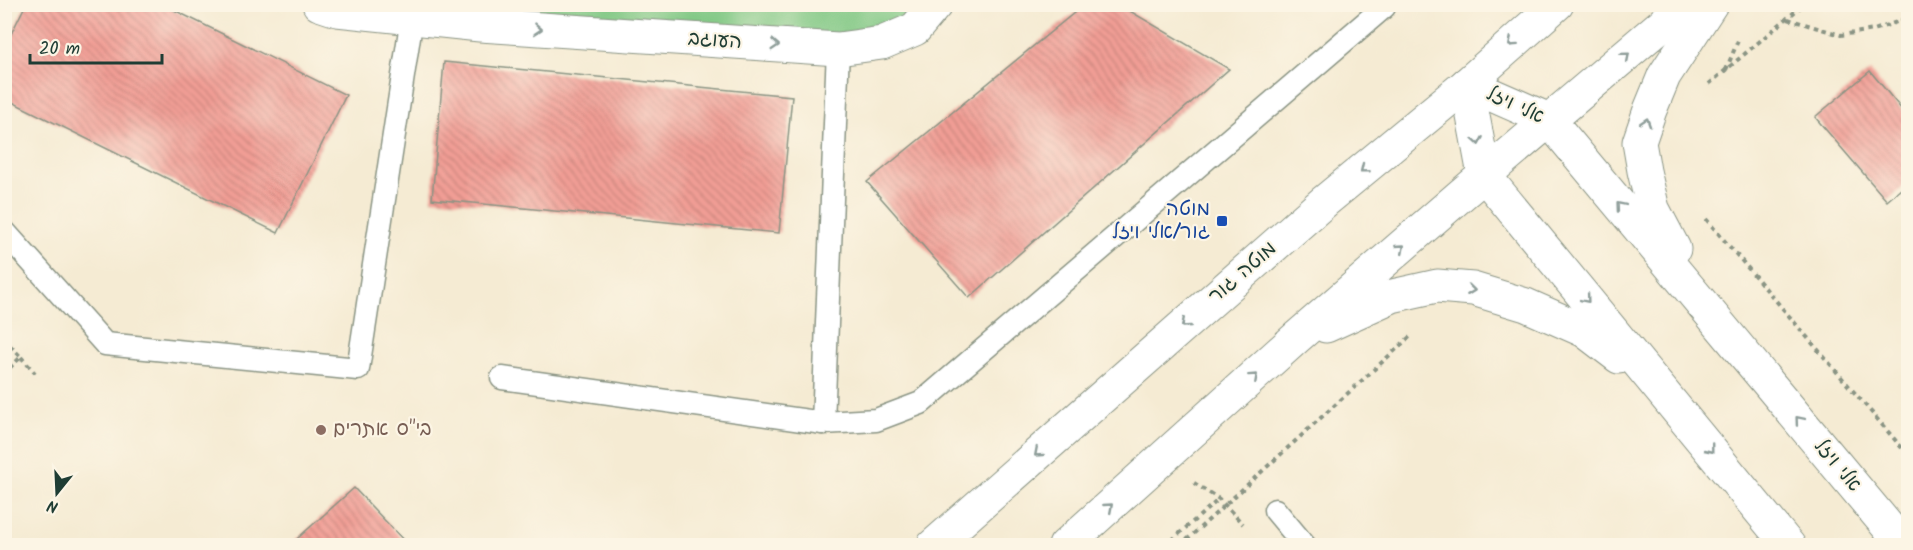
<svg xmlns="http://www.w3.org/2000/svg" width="1913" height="550" font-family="Kalam,'Playpen Sans Hebrew',sans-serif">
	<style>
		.park { fill: #7fc783; stroke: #4f825c; stroke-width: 1.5 }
		.building { fill: url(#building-back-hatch) }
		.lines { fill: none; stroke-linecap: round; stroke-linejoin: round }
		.lane-casing { stroke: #8a9484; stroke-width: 25 }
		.street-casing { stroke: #8a9484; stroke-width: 35 }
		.secondary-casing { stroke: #8a9484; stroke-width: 35 }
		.path { stroke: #8a9484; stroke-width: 4; stroke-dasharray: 4.5 4.5; stroke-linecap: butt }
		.lane { stroke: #fff; stroke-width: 22 }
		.street { stroke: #fff; stroke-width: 33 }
		.secondary { stroke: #fff; stroke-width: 33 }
		.oneway { stroke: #8f9e9a }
		.transit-dot { fill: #1a4fb4; stroke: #fcf5e5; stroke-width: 2 }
		.education-dot { fill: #8d6e63; stroke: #fcf5e5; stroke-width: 2 }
		.labels { text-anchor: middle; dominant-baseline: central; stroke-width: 4.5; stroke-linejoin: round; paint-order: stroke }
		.street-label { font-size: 20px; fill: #1f3d34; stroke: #fcf5e5 }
		.transit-label { font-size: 20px; fill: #164399; stroke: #fcf5e5; text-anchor: end }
		.education-label { font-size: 20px; fill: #785e54; stroke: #fcf5e5; text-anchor: start }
	</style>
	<defs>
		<pattern id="building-back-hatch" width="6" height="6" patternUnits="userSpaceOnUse" patternTransform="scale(1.5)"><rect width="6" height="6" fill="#f29e95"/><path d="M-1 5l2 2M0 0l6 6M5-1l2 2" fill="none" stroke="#c3827a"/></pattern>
	</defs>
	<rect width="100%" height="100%" fill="#fcf5e5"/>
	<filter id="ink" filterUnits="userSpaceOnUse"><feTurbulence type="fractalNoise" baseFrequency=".0167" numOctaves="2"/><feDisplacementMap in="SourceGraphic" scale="12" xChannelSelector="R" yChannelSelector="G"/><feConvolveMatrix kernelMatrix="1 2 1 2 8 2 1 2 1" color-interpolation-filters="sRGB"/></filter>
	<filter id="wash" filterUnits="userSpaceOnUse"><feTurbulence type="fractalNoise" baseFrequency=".008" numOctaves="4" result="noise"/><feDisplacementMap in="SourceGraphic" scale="24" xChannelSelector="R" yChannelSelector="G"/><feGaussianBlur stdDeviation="1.35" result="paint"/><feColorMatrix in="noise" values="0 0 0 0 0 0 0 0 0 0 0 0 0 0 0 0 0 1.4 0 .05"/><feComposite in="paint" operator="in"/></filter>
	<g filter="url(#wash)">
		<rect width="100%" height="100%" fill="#f5ebd3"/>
		<!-- park -->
		<path class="park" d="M501,4L920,5L908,19L838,38L498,13Z"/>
		<g id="blocks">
			<!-- building -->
			<g class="building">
				<path d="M26,4H162L346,95L278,233L4,98V48Z"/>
				<path d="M1085,4H1118L1229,69L969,298L867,182Z"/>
				<path d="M444,62L792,96L779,233L432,199Z"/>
				<path d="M1870,71L1908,117V183L1887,201L1815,117Z"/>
				<path d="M354,488L409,546H289Z"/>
			</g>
		</g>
	</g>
	<g filter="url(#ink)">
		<use href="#blocks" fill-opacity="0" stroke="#8a9484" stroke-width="1.5"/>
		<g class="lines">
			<!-- lane casing -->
			<g class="lane-casing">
				<g id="lane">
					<path d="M4,231L105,344L358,369L412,17"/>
					<path d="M502,378L823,423L876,420L921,403L1384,7"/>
					<path d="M823,423L838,49"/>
					<path d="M1275,510L1305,546"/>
				</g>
			</g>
			<!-- street casing -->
			<g class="street-casing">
				<path id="street" d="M319,4L337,10L480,25L838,49L882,43L915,29L936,4"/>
			</g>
			<!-- secondary casing -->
			<g class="secondary-casing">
				<g id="secondary">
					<path d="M1467,84L1549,120L1904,546"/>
					<path d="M1467,84L1484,175L1789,546"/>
					<path d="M1674,249L1653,209L1644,171L1639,142L1650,110L1664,76L1711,4"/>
					<path d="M1326,326L1392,296L1437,286L1473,289L1526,305L1585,331L1619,357"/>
					<path d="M933,546L1325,201L1467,84L1557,4"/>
					<path d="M1065,546L1296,338L1461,195L1686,4"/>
				</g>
			</g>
			<!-- path -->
			<g class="path">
				<path d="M1788,19L1841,35L1874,30L1908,18"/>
				<path d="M1726,70L1739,38"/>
				<path d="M1709,84L1804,4"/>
				<path d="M1706,219L1908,455"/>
				<path d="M4,339L21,357L4,373"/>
				<path d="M21,357L35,373"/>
				<path d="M1194,483L1219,499L1243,524"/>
				<path d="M1165,546L1219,499"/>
				<path d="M1180,546L1413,334"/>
			</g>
			<!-- lane -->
			<use href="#lane" class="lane"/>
			<!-- street -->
			<use href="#street" class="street"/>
			<!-- secondary -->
			<use href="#secondary" class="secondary"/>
		</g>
		<!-- one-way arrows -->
		<defs><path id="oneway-chevron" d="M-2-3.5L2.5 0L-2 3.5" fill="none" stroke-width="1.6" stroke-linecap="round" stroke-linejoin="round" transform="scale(1.5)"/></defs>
		<g class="oneway">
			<use href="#oneway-chevron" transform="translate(538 29) rotate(4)"/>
			<use href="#oneway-chevron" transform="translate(1512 43) rotate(138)"/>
			<use href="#oneway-chevron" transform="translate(775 45) rotate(4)"/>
			<use href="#oneway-chevron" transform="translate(1626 56) rotate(-40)"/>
			<use href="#oneway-chevron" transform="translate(1646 122) rotate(-72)"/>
			<use href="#oneway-chevron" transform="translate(1478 141) rotate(80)"/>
			<use href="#oneway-chevron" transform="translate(1364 169) rotate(141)"/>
			<use href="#oneway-chevron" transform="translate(1620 206) rotate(-130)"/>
			<use href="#oneway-chevron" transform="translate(1401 248) rotate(-41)"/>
			<use href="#oneway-chevron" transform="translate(1471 290) rotate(7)"/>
			<use href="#oneway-chevron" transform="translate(1586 299) rotate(50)"/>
			<use href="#oneway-chevron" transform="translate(1185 324) rotate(139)"/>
			<use href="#oneway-chevron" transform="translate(1254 377) rotate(-42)"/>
			<use href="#oneway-chevron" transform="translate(1799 420) rotate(-130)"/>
			<use href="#oneway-chevron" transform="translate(1710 449) rotate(51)"/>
			<use href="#oneway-chevron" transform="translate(1038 453) rotate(139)"/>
			<use href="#oneway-chevron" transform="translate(1109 507) rotate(-41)"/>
		</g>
	</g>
	<!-- markers -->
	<rect class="transit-dot" x="1216" y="215" width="12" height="12" rx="3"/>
	<circle class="education-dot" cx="321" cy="430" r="6"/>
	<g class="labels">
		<!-- street labels -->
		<g class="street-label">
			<text transform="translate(715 41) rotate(4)">העוגב</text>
			<text transform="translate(1515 106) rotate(25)">אלי ויזל</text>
			<text transform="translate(1243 273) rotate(-41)">מוטה גור</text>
			<text transform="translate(1837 466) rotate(50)">אלי ויזל</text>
		</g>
		<!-- transit labels -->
		<g class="transit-label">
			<text x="1210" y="210">מוטה<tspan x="1210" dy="23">גור/אלי ויזל</tspan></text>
		</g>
		<!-- education labels -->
		<g class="education-label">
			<text x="333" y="430">בי"ס אתרים</text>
		</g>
	</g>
	<!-- margin -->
	<rect width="1913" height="550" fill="none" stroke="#fcf5e5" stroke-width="24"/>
	<!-- north arrow -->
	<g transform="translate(57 493) rotate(198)" stroke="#fcf5e5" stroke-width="4.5" paint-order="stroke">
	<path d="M0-4.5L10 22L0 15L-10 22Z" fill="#1f3d34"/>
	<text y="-9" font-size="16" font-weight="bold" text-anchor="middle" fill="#1f3d34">N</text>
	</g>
	<!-- scale -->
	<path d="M30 54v9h132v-9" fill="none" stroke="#1f3d34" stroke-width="3"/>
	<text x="39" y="54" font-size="18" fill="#1f3d34" stroke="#fcf5e5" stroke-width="4.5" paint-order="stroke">20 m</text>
</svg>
